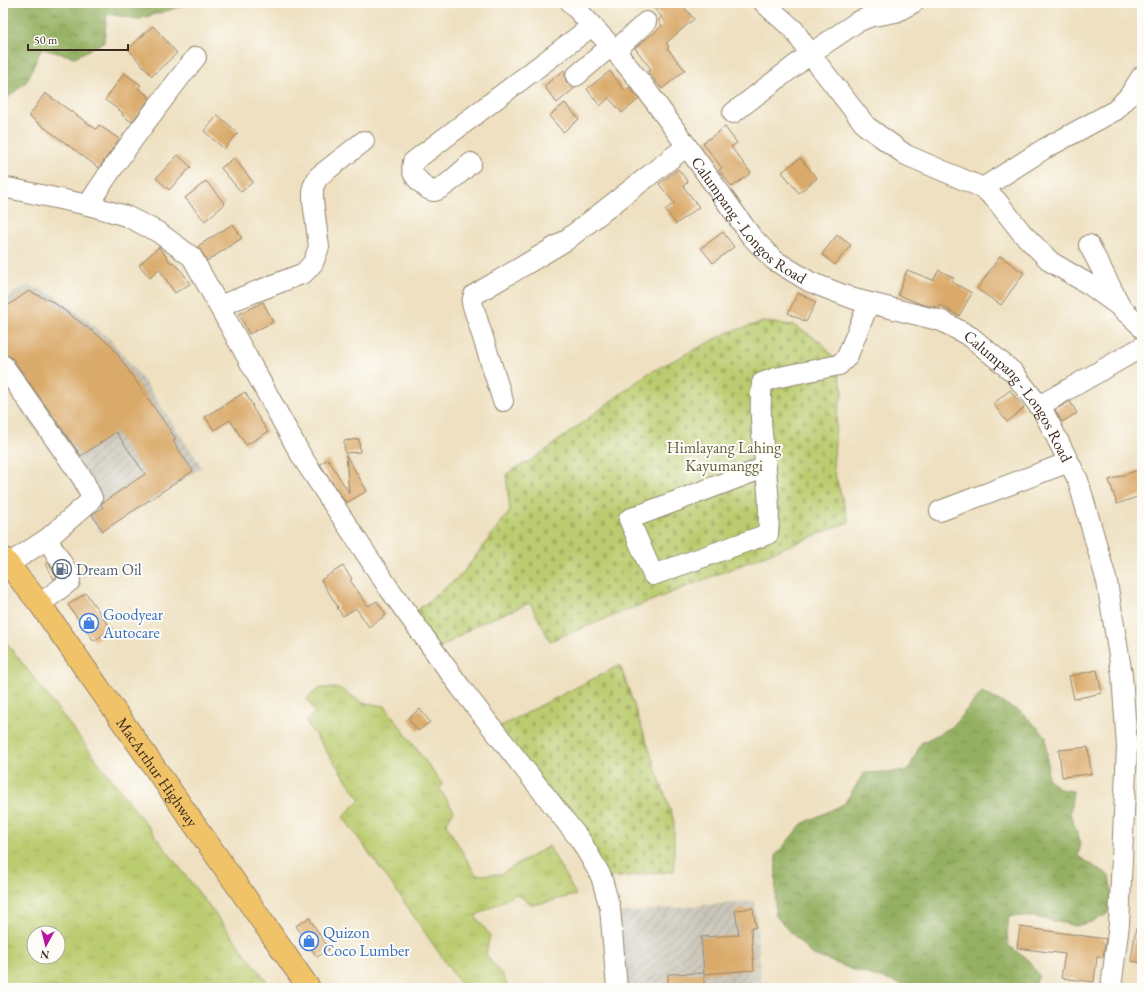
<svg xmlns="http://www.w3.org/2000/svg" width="1145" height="991" font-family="'EB Garamond',serif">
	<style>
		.industrial { fill: url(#industrial-furrows) }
		.grass { fill: url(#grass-tufts); stroke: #7b7b46; fill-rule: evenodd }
		.forest { fill: url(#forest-crowns); stroke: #686d40 }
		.cemetery { fill: url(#cemetery-stones); stroke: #7b7b46 }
		.building { fill: #daaa6b }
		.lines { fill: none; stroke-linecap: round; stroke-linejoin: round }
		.minor-casing { stroke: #94856f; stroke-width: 22 }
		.highway-casing { stroke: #94856f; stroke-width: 24 }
		.minor { stroke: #fff; stroke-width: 20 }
		.highway { stroke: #f1c369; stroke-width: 22 }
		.labels { text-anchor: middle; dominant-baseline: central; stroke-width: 4; stroke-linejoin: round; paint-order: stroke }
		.street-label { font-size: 16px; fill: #3b2a1e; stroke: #fdfcf7 }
		.park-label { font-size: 16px; fill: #615b36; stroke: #fdfcf7 }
		.service-label { font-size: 16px; fill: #4e5e75; stroke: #fdfcf7; text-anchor: start }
		.shop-label { font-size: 16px; fill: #366cbe; stroke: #fdfcf7; text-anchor: start }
	</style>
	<defs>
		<pattern id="industrial-furrows" width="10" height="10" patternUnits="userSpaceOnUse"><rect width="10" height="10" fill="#c8c4b8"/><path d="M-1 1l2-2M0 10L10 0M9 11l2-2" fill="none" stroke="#a49f95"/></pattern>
		<pattern id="grass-tufts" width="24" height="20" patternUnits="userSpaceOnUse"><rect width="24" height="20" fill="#bbcc6f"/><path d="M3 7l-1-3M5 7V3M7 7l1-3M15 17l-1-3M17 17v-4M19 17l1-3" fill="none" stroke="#a2af60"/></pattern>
		<pattern id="forest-crowns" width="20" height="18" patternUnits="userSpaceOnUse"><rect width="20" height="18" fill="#94b062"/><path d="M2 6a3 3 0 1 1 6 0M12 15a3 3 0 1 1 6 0" fill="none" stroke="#7a8f50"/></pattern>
		<pattern id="cemetery-stones" width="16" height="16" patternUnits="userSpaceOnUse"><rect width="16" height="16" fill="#bbcc6f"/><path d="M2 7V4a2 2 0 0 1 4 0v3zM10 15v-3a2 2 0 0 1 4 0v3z" fill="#a2af60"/></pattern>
	</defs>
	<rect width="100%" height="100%" fill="#fdfcf7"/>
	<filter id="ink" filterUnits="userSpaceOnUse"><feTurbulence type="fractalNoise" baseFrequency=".025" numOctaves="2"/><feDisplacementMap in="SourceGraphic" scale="8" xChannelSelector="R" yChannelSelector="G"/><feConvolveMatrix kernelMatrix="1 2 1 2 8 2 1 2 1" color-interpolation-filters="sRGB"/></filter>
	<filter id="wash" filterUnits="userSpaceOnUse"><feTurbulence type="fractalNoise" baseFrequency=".012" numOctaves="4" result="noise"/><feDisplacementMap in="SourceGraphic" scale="16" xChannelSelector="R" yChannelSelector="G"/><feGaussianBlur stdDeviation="0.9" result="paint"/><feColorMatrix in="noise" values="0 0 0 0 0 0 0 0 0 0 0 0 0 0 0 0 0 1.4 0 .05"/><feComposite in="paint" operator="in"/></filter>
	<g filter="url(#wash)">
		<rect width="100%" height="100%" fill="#eee0c0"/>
		<!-- industrial -->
		<g class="industrial">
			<path d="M28,285L56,296L110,339L144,381L202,467L101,533L85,509L89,506L24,414L3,380V300Z"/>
			<path d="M755,901L761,982L804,988H622L614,913Z"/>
		</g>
		<!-- grass -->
		<g class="grass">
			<path d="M3,638L272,988H3ZM34,933H58V957H34Z"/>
			<path d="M320,688H339L363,703L385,706L443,785L439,788L454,811L446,824L476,875L501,874L549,846L576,895L533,905L516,894L475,916L490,935L486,955L503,976L508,988H463L393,886L343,817L360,799L306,722L315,712L307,698Z"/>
		</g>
		<!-- forest -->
		<g class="forest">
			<path d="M3,3H187L186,5L139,19L107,14L104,42L75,57L41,49L27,81L3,102Z"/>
			<path d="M982,692L1021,712L1046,736L1048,779L1060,789L1073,791L1070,814L1081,843L1078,856L1109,876L1112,893L1107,914L1094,921L1076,926L1035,917L1009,916L1007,933L1008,945L1028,960L1039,975L1034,988H911L905,985L857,971L811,954L775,915L776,855L802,824L844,804L864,773L908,771L921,743L952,727Z"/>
		</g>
		<!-- cemetery -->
		<g class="cemetery">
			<path d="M763,322L793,325L820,341L834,358L843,391L837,415L833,468L849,522L550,641L530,603L476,625L439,649L414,613L461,575L510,511L506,474L538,456L647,374L729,332Z"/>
			<path d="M620,665L674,821V871L608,878L497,728Z"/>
		</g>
		<g id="blocks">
			<!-- building -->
			<g class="building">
				<path d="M649,3H681L694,19L666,43L669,47L667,48L685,70L662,89L648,72L651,69L635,48L662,26L658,20L662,17Z"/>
				<path d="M153,26L177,53L152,76L128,49Z"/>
				<path d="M564,70L565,72V78L567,83L572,87H576L557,103L544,86Z"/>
				<path d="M610,71L625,91L629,87L639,99L622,113L609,98L600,106L587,89Z"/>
				<path d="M124,73L141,85L138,88L150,97L132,122L122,115L123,113L105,100Z"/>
				<path d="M45,93L96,129L99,125L119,139L99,168L29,116Z"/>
				<path d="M565,103L579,119L563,132L549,116Z"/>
				<path d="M218,115L238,133L224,149L204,131Z"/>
				<path d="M725,127L737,143L731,147L751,173L732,187L719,170L722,168L703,143Z"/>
				<path d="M178,155L191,167L169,190L156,178Z"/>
				<path d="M234,158L253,182L241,192L221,168Z"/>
				<path d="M800,158L817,178L799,193L782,172Z"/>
				<path d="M678,169L688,182L683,186L699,207L676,224L665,210L674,203L659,184Z"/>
				<path d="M206,181L225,204L205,221L185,198Z"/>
				<path d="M233,224L242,238L207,261L198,246Z"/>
				<path d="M723,232L734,247L713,263L701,248Z"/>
				<path d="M837,235L851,245L835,265L822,254Z"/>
				<path d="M159,247L171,263L173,262L183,273L190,284L175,293L159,269L150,278L139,265Z"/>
				<path d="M1000,256L1024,273L1001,305L977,289Z"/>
				<path d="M907,270L933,280L939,270L954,278L952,282L972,293L959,316L940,305L939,308L921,304L898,295Z"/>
				<path d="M29,291L53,302L111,345L176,439L173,441L193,471L103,531L92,515L103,507L101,505L102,503L145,474L116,432L81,456L12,358L3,353V309Z"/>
				<path d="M798,293L816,302L806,322L788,313Z"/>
				<path d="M263,302L273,322L249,334L239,314Z"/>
				<path d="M1010,390L1024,408L1007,422L993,404Z"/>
				<path d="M245,392L253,406L252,407L268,432L246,445L230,420L214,430L205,417Z"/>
				<path d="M1070,401L1077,413L1062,422L1055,410Z"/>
				<path d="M359,439L360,452L345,453L344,441Z"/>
				<path d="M346,455L367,491L346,503L320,464L328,459L349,493Z"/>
				<path d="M1138,470L1142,482V495L1117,504L1109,480Z"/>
				<path d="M48,562L57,577L54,579L45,564Z"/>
				<path d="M343,566L352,579L350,580L368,606L377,601L386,615L369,627L356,608L343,616L337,608L338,607L321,580Z"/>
				<path d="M86,593L111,629L94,641L68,605Z"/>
				<path d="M1097,670L1102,693L1074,699L1069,676Z"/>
				<path d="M420,709L430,722L418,731L408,718Z"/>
				<path d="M1088,747L1091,774L1062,777L1059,750Z"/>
				<path d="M753,908L756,927L751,928L754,970L704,974V988H668V974L704,973L701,937L739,935L735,910Z"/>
				<path d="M309,918L329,949L317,957L296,926Z"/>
				<path d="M1020,927L1106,939L1103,957H1097L1094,982L1061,978L1065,954L1017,948Z"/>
				<path d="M1136,928L1142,929V963L1131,961Z"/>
			</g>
		</g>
	</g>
	<g filter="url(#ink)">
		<use href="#blocks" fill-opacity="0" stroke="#94856f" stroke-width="1"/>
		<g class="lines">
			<!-- minor casing -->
			<g class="minor-casing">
				<g id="minor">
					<path id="s1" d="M571,3L611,46L643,85L751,236L774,260L810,282L854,299L942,321L971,337L1013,372L1043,411L1078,480L1107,582L1122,675L1127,747L1119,924L1111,988"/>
					<path d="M764,3L794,30L810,54L866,126L906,155L983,188L996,200L1022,233L1051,262L1090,285L1120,307L1139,324L1142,328"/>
					<path d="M615,51L646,22"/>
					<path d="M576,76L611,46"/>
					<path d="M733,113L810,54L857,22L869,17L896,12L913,3"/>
					<path d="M471,163C464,169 443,190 434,191C428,191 423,184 419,181C413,174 411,171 413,162L592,26"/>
					<path d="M3,187L88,205L126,216L158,232L192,257L302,457L388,587L461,688L581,841L601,876L610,908L617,988"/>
					<path d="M983,188L1044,149L1116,110L1129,96L1142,76"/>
					<path d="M88,205C121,153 158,105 196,57"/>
					<path d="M1089,245L1120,305"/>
					<path d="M219,306L304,273L313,263L319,247L313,201V187L318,177L364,141"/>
					<path d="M3,365L83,479L92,498L87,504L47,539L7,565"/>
					<path d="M503,401L472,303L474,295L565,241L687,146"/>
					<path d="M1039,406L1142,347"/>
					<path d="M766,467L629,519L653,575L768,534C773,484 756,433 762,383L775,378L839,365L847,357L869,303"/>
					<path d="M940,511L1069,462"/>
					<path d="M40,604L70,581V576L47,539"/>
				</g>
			</g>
			<!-- highway casing -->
			<g class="highway-casing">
				<g id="highway">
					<path id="s2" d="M3,558L40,604L309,988"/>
				</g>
			</g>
			<!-- minor -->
			<use href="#minor" class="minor"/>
			<!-- highway -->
			<use href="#highway" class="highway"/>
		</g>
	</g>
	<!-- icons -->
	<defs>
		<g id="fuel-ring" transform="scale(1)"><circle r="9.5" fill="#fdfcf7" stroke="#5c6f8a" stroke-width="1.5"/><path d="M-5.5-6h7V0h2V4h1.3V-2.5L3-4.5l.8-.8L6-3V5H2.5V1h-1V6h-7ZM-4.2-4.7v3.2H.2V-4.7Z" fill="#5c6f8a"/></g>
		<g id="shop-ring" transform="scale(1)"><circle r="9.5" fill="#fdfcf7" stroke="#3f7fe0" stroke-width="1.5"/><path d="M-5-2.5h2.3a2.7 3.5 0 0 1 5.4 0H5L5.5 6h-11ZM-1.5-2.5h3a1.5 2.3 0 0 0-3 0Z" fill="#3f7fe0"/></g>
	</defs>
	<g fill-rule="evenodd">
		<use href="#fuel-ring" x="62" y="569"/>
		<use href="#shop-ring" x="89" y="623"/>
		<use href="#shop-ring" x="309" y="941"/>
	</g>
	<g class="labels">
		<!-- street labels -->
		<g class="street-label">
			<text stroke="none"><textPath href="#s1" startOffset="282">Calumpang - Longos Road</textPath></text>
			<text stroke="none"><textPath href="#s1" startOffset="618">Calumpang - Longos Road</textPath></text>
			<text stroke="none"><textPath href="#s2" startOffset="264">MacArthur Highway</textPath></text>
		</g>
		<!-- park labels -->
		<g class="park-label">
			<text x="724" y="447">Himlayang Lahing<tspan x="724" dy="18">Kayumanggi</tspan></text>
		</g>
		<!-- service labels -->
		<g class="service-label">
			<text x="76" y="569">Dream Oil</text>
		</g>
		<!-- shop labels -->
		<g class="shop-label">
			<text x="103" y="614">Goodyear<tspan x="103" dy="18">Autocare</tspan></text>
			<text x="323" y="932">Quizon<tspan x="323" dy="18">Coco Lumber</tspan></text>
		</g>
	</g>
	<!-- margin -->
	<rect width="1145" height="991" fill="none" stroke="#fdfcf7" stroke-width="16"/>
	<!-- north arrow -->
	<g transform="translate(46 945) rotate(187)"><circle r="19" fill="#fdfcf7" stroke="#afa8a0"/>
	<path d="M0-3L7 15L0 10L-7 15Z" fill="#b5179e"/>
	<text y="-6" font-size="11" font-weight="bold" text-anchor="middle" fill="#3b2a1e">N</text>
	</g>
	<!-- scale -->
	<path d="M28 44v6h100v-6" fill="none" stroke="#3b2a1e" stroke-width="2"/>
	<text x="34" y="44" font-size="12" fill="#3b2a1e" stroke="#fdfcf7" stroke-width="3" paint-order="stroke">50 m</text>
</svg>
